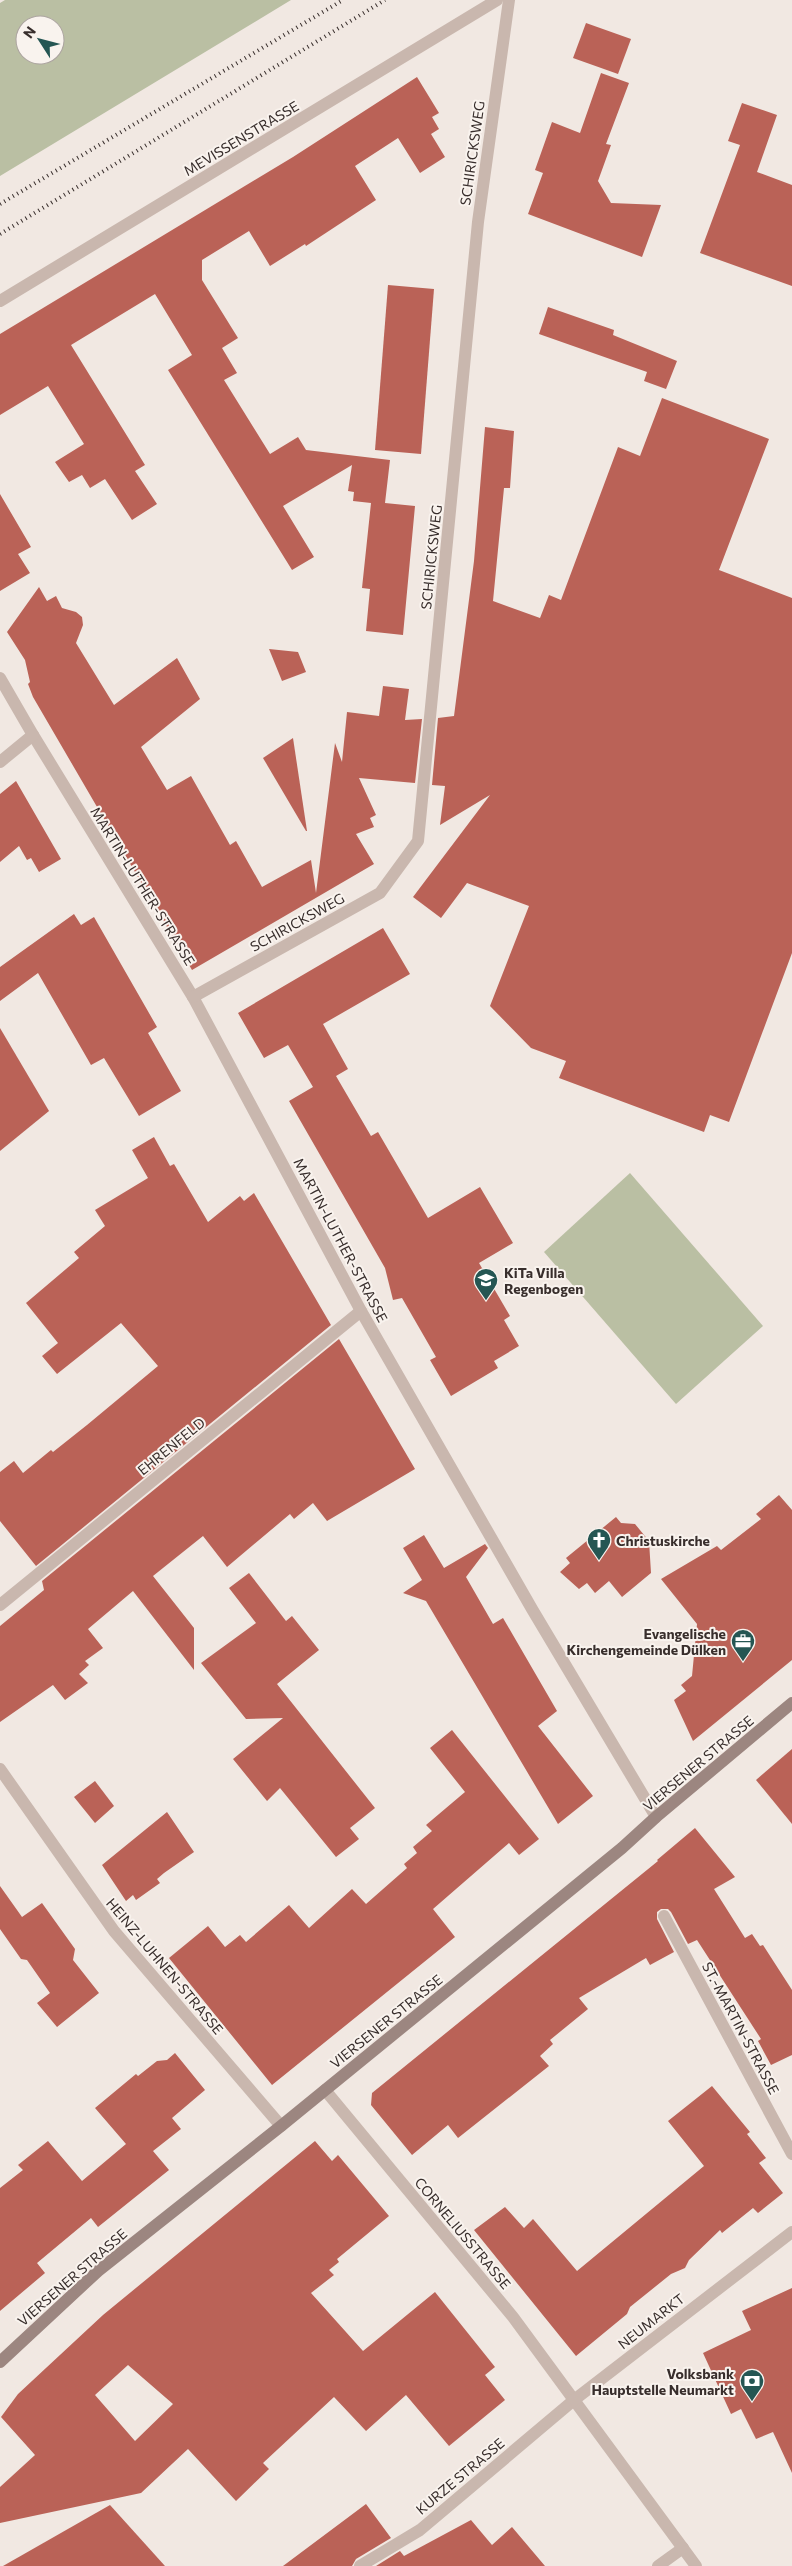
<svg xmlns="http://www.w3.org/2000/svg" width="792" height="2566" font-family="Commissioner,sans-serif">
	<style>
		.green { fill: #babfa3; fill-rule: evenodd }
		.building { fill: #ba6257; fill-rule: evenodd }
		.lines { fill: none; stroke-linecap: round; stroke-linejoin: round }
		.street { stroke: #c9b7ae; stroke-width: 12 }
		.secondary { stroke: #9c8680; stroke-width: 12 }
		.rail { stroke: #382e2c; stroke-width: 4; stroke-dasharray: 1 4; stroke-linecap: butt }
		.labels { text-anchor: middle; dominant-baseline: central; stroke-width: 4; stroke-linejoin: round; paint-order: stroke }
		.street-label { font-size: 14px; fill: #382e2c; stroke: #f9f3ee }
		.poi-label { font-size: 14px; font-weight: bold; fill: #382e2c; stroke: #f9f3ee; text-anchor: start }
	</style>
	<rect width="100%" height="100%" fill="#f1e8e2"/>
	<!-- green -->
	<g class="green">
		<path d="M5,0H291L0,176V3ZM25,25H55V55H25Z"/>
		<path d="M630,1173L763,1326L676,1404L544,1252Z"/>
	</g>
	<!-- building -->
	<g class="building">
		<path d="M586,23L631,39L618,74L573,58Z"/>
		<path d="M601,73L629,83L606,144L611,145L598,181L611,203L661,205L642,257L528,214L543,173L535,170L552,122L580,133Z"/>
		<path d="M417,77L439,113L432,117L439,129L431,134L445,157L420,173L398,138L355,166L376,200L306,246L305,244L270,266L249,231L202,260V280L238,338L222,348L237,373L224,380L270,454L298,437L306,450L390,460L385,503L415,506L403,635L366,631L370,589L362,588L371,503L353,501L354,492L348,491L352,465L283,506L314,557L292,570L168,370L192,355L155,294L71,345L145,465L135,471L157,504L132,520L105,479L90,488L82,475L69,482L55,462L84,444L48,386L0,415V334L293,157Z"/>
		<path d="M742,103L777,115L757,172L792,185V286L700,253L740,145L728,141Z"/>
		<path d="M388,285L434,289L421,454L375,450Z"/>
		<path d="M548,307L614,330L613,335L677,361L666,389L644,381L647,372L539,334Z"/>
		<path d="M662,398L769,439L719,570L792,598V953L729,1122L710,1115L704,1132L559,1078L566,1061L531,1048L490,1006L529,906L467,883L441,918L413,897L490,795L440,825L445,786L432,785L438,718L454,716L474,561L485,427L514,431L510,488H504L493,601L540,618L549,595L561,600L618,447L640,456Z"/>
		<path d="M0,494L31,547L18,554L30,573L0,591Z"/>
		<path d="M39,587L47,601L56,596L62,608L76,612L82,617L83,625L76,643L114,705L177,658L200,699L141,747L167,790L191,776L230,845L236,841L262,887L311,860L316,893L335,743L342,762L347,712L379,716L383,686L409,689L405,720L422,719L415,783L359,778L376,815L370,818L374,827L356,834L374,864L192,970L33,697L28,684L30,682L25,660L7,632Z"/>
		<path d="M269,649L298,652L306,672L282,681Z"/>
		<path d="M293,738L307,831H306L263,758Z"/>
		<path d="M16,781L61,859L39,872L31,858L27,860L19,846L0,862V794Z"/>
		<path d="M74,914L81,925L94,917L157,1027L148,1033L181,1091L139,1116L104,1058L91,1065L38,973L0,1001V967Z"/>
		<path d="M383,928L410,974L323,1024L348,1069L336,1076L371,1136L378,1132L428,1218L480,1187L513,1243L479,1263L510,1316L504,1320L519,1346L494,1361L498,1368L451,1396L430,1360L436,1357L402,1298L393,1300L385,1268L289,1101L313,1087L288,1045L264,1058L238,1013Z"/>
		<path d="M0,1028L49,1111L0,1151Z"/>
		<path d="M154,1137L170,1166L174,1164L208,1222L240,1196L244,1201L254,1193L331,1325L36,1566L0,1521V1472L14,1461L23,1473L51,1450L53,1452L87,1425L158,1366L121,1323L57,1374L42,1356L58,1343L26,1303L79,1258L74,1252L105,1226L95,1210L148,1178L132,1150Z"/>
		<path d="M339,1339L415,1469L327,1521L313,1503L294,1519L290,1514L227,1567L203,1536L153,1576L194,1628V1670L133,1591L88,1629L103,1648L85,1661L89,1665L79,1674L88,1683L65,1700L53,1685L0,1722V1626L44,1590L42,1581Z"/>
		<path d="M779,1495L792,1510V1660L693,1741L674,1700L686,1691L681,1685L692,1676L697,1624L661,1579L717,1546L721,1550L761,1519L756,1514Z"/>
		<path d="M616,1517L621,1523L635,1524L649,1541L651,1573L622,1597L609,1581L595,1593L587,1583L579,1589L560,1572L570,1563L566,1558Z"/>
		<path d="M424,1535L444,1568L485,1544L488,1548L466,1577L493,1624L503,1618L557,1711L538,1726L593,1796L558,1824L426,1601L403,1593L422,1580L403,1548Z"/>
		<path d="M249,1573L286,1621L292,1616L319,1650L277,1684L375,1808L350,1828L359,1839L336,1857L280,1788L267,1801L233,1759L283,1718L246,1719L201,1663L256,1623L229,1588Z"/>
		<path d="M452,1730L539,1839L519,1855L509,1843L433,1909L455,1937L272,2085L169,1958L208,1926L225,1947L240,1935L246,1942L289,1905L309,1928L352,1889L366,1904L407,1868L404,1864L417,1853L413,1847L432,1831L426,1825L465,1792L430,1748Z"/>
		<path d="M792,1749V1824L756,1780Z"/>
		<path d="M95,1781L114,1806L95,1823L74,1797Z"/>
		<path d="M167,1812L194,1852L164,1873L157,1879L160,1883L136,1900L133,1895L126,1901L102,1865Z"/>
		<path d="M695,1828L735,1877L714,1889L745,1938L752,1934L760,1946L763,1945L792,1990V2055L771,2065L758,2041L761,2039L697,1940L688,1944L671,1912L668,1909H661L657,1912V1919L674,1952L650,1965L646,1958L579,1998L588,2009L550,2040L553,2044L540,2056L549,2066L458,2138L448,2125L412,2155L371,2105L372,2093L658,1861L657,1860Z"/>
		<path d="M0,1886L22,1917L42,1903L75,1949L73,1960L99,1993L57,2027L37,2003L50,1993L27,1960L21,1959L0,1929Z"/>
		<path d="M175,2053L205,2090L172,2118L181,2129L153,2151L169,2170L98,2227L91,2218L37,2263L45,2273L0,2311V2188L23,2170L18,2165L48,2141L82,2181L126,2144L95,2108L136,2074L138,2076L157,2061L167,2060Z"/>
		<path d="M712,2086L750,2132L747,2134L766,2158L759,2163L783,2193L758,2213L753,2208L722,2233L720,2230L689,2260L685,2268L671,2274L630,2307L627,2314L576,2356L474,2230L505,2207L524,2228L533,2219L577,2271L704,2166L668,2121Z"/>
		<path d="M315,2141L332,2161L338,2155L389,2216L337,2259L339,2262L329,2270L334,2275L311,2293L363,2351L435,2292L495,2367L485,2375L505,2400L449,2446L406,2395L366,2431L334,2397L263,2463L269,2469L236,2501L188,2449L141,2493L0,2523V2487L35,2455L1,2417L18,2394L103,2315ZM128,2365L173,2404L135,2441L95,2395Z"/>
		<path d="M792,2288V2473L773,2432L756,2439L741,2409L731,2414L703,2353L751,2330L742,2311Z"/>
		<path d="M366,2504L391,2538L356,2559L352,2566H283Z"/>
		<path d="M110,2505L165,2566H3Z"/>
		<path d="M471,2520L492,2545L512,2527L545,2566H376L400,2551L404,2556Z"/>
	</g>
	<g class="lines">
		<!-- street -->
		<g class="street">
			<path d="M0,301L497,0"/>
			<path d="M0,678L33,735L193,997L361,1311L532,1609L656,1817"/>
			<path d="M0,762L33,735"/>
			<path d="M193,997L380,893L418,841L478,222L509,0"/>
			<path d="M0,1605L361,1311"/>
			<path d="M0,1769L114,1931L281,2126"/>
			<path d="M664,1916L792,2154"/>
			<path d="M325,2090L513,2317L696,2566"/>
			<path d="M360,2566L420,2530L574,2400L792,2232"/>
			<path d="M658,2566L683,2548"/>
		</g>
		<!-- secondary -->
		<path class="secondary" d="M0,2362L98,2271L281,2126L622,1848L656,1817L792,1703"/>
		<!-- rail -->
		<g class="rail">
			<path d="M0,204L343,0"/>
			<path d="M0,234L385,0"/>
		</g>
	</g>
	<!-- icons -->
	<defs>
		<g id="school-pin" transform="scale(1.25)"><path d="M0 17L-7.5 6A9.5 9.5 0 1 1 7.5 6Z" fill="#255653" stroke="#f9f3ee"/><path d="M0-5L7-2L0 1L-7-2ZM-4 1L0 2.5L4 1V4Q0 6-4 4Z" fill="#fff"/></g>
		<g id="church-pin" transform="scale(1.25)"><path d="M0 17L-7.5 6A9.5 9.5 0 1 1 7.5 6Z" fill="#255653" stroke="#f9f3ee"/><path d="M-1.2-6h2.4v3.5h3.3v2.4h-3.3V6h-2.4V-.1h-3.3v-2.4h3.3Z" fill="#fff"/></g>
		<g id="office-pin" transform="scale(1.25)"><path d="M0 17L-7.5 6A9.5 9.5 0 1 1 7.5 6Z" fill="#255653" stroke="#f9f3ee"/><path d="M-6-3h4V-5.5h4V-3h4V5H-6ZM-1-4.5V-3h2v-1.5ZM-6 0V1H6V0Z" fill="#fff"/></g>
		<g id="bank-pin" transform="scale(1.25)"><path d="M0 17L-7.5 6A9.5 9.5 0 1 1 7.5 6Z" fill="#255653" stroke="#f9f3ee"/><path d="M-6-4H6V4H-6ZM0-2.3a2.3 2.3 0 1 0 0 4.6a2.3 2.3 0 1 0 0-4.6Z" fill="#fff"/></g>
	</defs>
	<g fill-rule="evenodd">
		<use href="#school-pin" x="486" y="1280"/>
		<use href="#church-pin" x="599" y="1540"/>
		<use href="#office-pin" x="743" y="1641"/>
		<use href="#bank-pin" x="752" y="2381"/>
	</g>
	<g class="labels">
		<!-- street labels -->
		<g class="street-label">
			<text transform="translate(241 138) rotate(-31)">MEVISSENSTRASSE</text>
			<text transform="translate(472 153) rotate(-82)">SCHIRICKSWEG</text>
			<text transform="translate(431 557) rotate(-84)">SCHIRICKSWEG</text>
			<text transform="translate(143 886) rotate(58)">MARTIN-LUTHER-STRASSE</text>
			<text transform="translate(297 922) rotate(-29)">SCHIRICKSWEG</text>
			<text transform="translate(341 1240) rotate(62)">MARTIN-LUTHER-STRASSE</text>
			<text transform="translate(171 1446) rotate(-39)">EHRENFELD</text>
			<text transform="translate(698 1763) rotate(-40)">VIERSENER STRASSE</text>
			<text transform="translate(165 1966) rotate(50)">HEINZ-LUHNEN-STRASSE</text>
			<text transform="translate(386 2021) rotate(-39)">VIERSENER STRASSE</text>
			<text transform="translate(741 2028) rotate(62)">ST.-MARTIN-STRASSE</text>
			<text transform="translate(463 2233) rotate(50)">CORNELIUSSTRASSE</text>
			<text transform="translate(72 2277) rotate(-41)">VIERSENER STRASSE</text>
			<text transform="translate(651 2321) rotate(-38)">NEUMARKT</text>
			<text transform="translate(460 2476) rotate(-40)">KURZE STRASSE</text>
		</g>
		<!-- poi labels -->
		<g class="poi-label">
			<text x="504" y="1272">KiTa Villa<tspan x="504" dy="16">Regenbogen</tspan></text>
			<text x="616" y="1540">Christuskirche</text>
			<text x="726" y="1633" text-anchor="end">Evangelische<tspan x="726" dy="16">Kirchengemeinde Dülken</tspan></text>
			<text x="734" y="2373" text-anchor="end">Volksbank<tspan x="734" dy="16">Hauptstelle Neumarkt</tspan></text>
		</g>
	</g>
	<!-- north arrow -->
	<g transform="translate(40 40) rotate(306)"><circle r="24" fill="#f9f3ee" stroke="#aca4a0"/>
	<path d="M0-4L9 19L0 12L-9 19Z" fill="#255653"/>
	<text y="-8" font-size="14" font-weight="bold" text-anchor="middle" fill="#382e2c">N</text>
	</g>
</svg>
